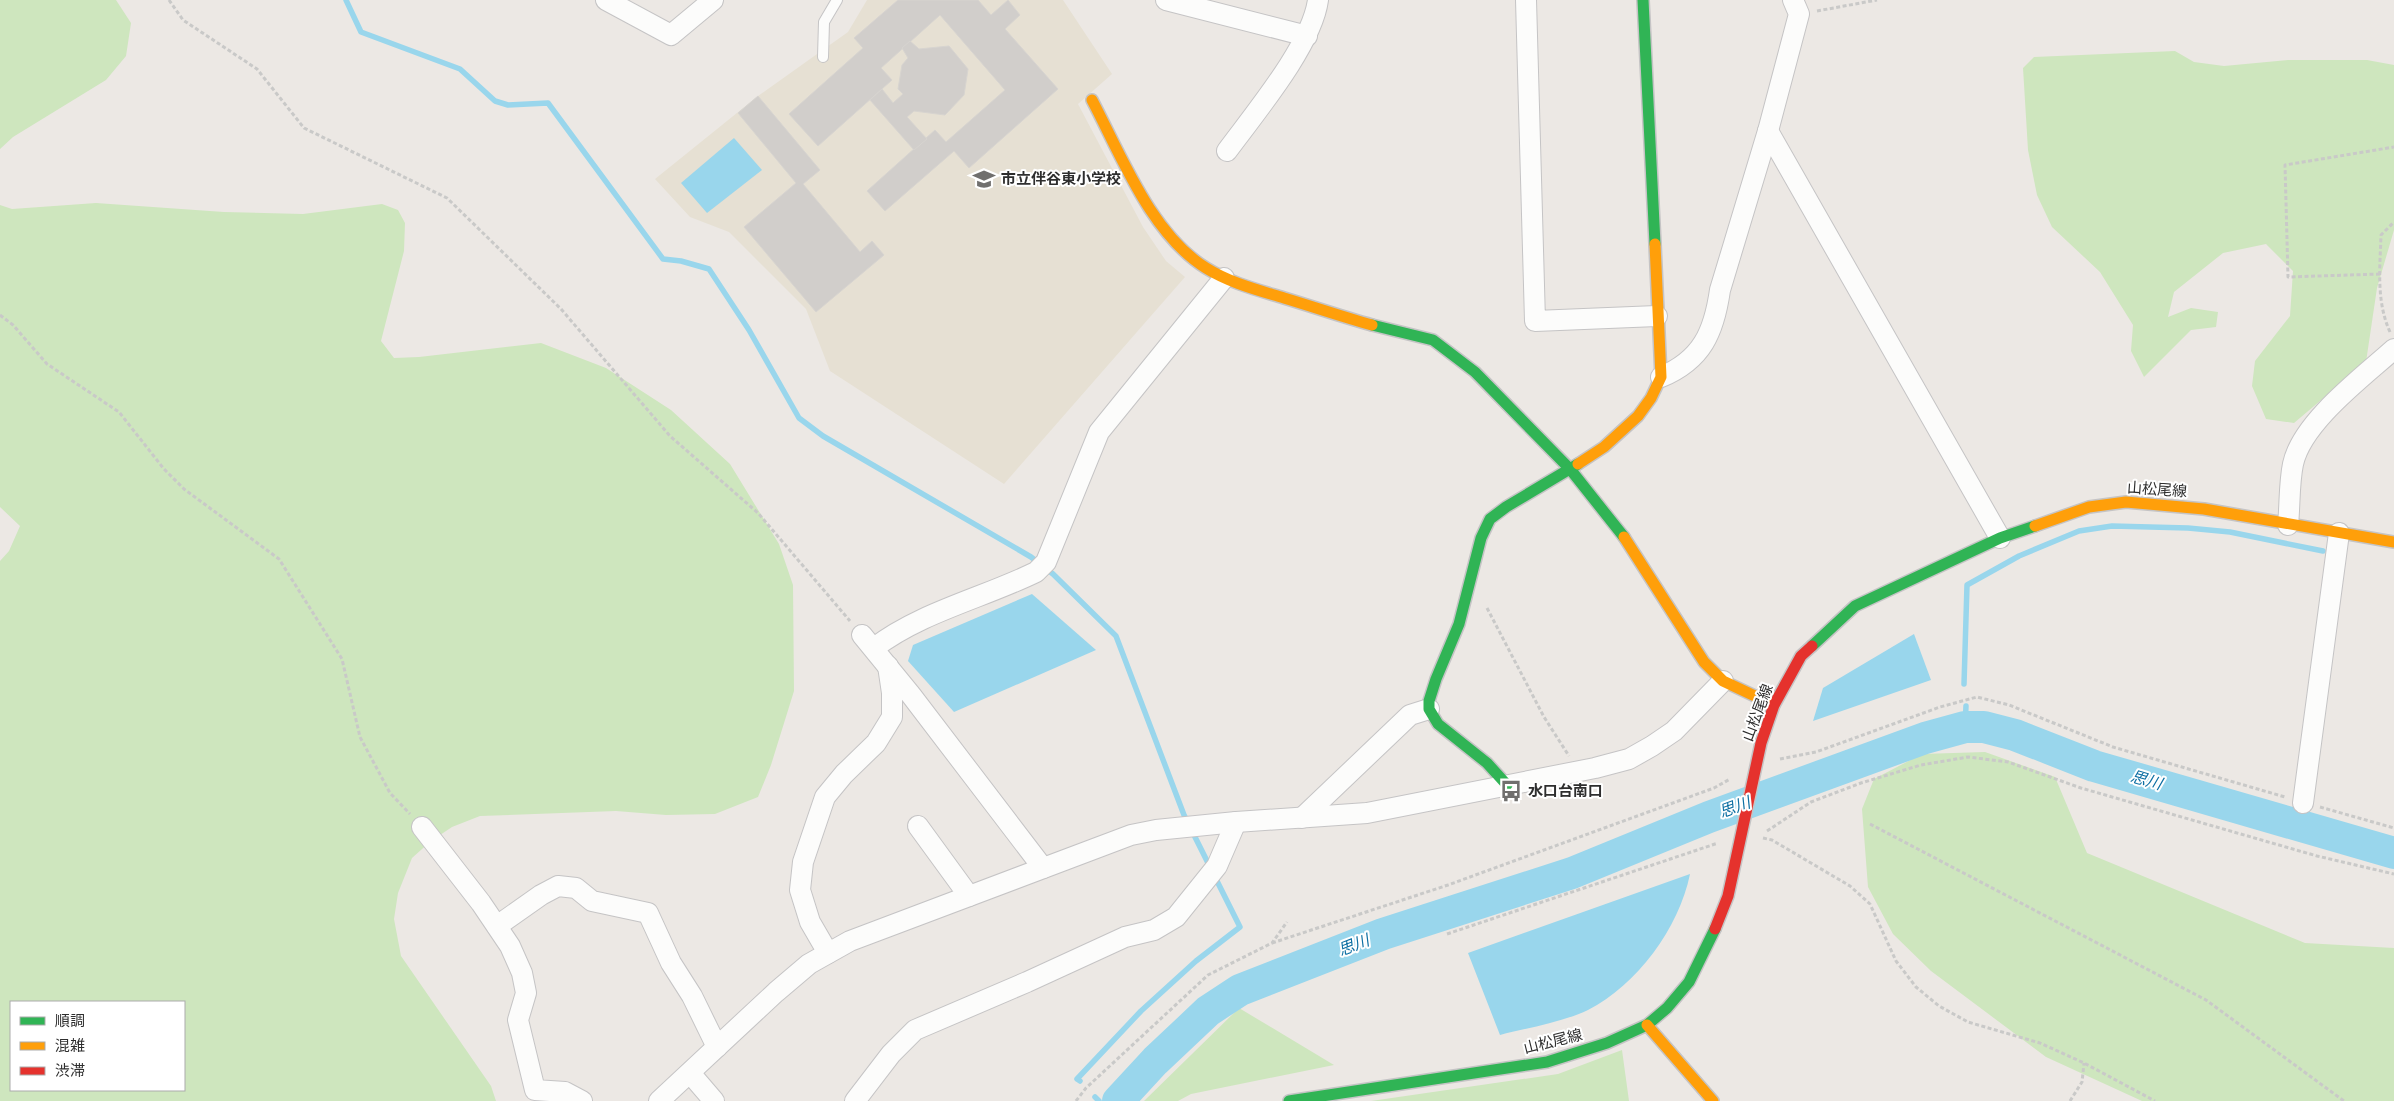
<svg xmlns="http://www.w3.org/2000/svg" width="2394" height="1101" font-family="'Sofia Sans Condensed','Noto Sans JP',sans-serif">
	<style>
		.education { fill: #e6e0d3 }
		.green { fill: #cee6be; fill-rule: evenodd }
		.water { fill: #99d6ec }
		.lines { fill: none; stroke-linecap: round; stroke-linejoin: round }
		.stream { stroke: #99d6ec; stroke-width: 5.5 }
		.river { stroke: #99d6ec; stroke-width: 32 }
		.building { fill: #d1cecb; stroke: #d7d4d0 }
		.lane-casing { stroke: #c5c4c5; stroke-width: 12 }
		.street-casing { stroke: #c5c4c5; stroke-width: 22 }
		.fast-casing { stroke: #c5c4c5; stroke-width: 14 }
		.slow-casing { stroke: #c5c4c5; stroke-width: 14 }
		.jam-casing { stroke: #c5c4c5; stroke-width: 14 }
		.path { stroke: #c9c9c8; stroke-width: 3; stroke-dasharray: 4 2.5; stroke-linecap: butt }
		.lane { stroke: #fcfcfb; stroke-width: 10 }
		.street { stroke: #fcfcfb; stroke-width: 20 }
		.fast { stroke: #30b455; stroke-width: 11 }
		.slow { stroke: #ff9f0a; stroke-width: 11 }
		.jam { stroke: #e5322d; stroke-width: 11 }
		.labels { text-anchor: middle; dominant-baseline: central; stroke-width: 4; stroke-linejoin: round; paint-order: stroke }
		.poi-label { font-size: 15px; font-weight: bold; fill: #2e2e2e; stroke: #fff; text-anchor: start }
		.street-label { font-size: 15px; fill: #2e2e2e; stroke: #fff }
		.water-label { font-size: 16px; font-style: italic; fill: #0d6fa3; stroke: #fff }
	</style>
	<rect width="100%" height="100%" fill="#ece8e4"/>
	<!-- education -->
	<path class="education" d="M867,0H1063L1112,74L1078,104L1143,227L1166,261L1185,277L1004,484L830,371L806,309L729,232L690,217L655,179L758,96L848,32Z"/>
	<!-- green -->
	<g class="green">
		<path d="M0,0H116L131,23L126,56L106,80L13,137L0,149Z"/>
		<path d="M2175,51L2194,62L2224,66L2288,60H2367L2394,65V230L2377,288L2366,362L2294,423L2266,419L2252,386L2255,361L2290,316L2293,271L2266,244L2223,253L2174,292L2168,317L2191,308L2218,312L2216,327L2191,330L2144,377L2131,351L2133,325L2100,272L2052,227L2037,195L2028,150L2023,68L2034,57Z"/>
		<path d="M96,203L224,212L303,214L382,204L398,210L405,223L404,251L381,341L394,358L419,357L541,343L606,368L671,410L730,464L779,544L793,585L794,691L771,765L758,797L715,814L666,815L616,811L480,816L452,827L431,841L412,858L398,893L394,919L401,956L491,1086L496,1101H0V561L9,551L20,526L0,507V205L12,209ZM11,1002H184V1090H11Z"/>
		<path d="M1985,752L2055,777L2087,853L2305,943L2394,948V1101H2142L2046,1057L1931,971L1893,934L1868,887L1862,809L1874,779L1922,754Z"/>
		<path d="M1239,1008L1334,1065L1191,1094L1178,1101H1144Z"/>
		<path d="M1622,1050L1629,1101H1371L1558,1074Z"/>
	</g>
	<!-- water -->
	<g class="water">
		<path d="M734,138L762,170L707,213L681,183Z"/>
		<path d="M1032,594L1096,650L954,712L908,661L913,645Z"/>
		<path d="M1914,634L1931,680L1813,721L1823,688Z"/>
		<path d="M1690,874C1679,928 1637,985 1588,1010C1563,1022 1527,1028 1500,1035L1468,953Z"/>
	</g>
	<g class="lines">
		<!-- stream -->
		<g class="stream">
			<path d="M346,0L361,32L460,69L495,101L508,105L548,103L663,259L681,261L709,269L749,330L799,418L823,436L1031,557L1053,574L1116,636L1184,815L1240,927L1196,961L1141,1011L1077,1079L1080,1081"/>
			<path d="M1964,684L1967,585L2019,556L2079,531L2112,526L2188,528L2230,532L2323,551"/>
			<path d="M1965,727L1966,706"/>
			<path d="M1095,1097L1099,1101"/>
		</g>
		<!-- river -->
		<path class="river" d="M1118,1101L1155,1061L1208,1011L1240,990L1383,934L1572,873L1709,817L1925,738L1965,727H1984L2015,735L2094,766L2394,853"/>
	</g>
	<!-- building -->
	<g class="building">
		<path d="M898,0H978L991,15L1008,0L1020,15L1005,29L1058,89L969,168L954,151L885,211L867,191L935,130L946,142L1005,90L940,15L881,68L892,80L818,146L789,114L863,48L854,38Z"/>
		<path d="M910,41L919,49L949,46L968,69L964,95L945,115L914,111L907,117L927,139L914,150L870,100L882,89L893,103L903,94L898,89L902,65L908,58L902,48Z"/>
		<path d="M758,96L820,170L803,184L860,252L872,241L884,255L816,312L744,227L796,183L738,113Z"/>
	</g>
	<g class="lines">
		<!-- lane casing -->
		<g class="lane-casing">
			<path id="lane" d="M823,57L824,22L837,0"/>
		</g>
		<!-- street casing -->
		<g class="street-casing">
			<g id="street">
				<path d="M606,0L671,35L713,0"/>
				<path d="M1166,0L1307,36"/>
				<path d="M1526,0L1535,321L1657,316"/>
				<path d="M1768,131L2000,538"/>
				<path d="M1227,151C1255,113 1312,45 1318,0"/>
				<path d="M1661,377C1702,360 1714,332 1720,290L1768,131L1799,14L1793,0"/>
				<path d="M2288,525C2290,505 2289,483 2293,464C2302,422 2363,377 2394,349"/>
				<path d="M862,635L911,695L1043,868"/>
				<path d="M874,648C921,612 983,598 1036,572L1046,562L1099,432L1224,278"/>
				<path d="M2303,803L2339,533"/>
				<path d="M1302,818L1410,715L1429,709"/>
				<path d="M918,826L969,896"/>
				<path d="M422,827L481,903L510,946L522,973L526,993L518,1020L535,1090L565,1092L582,1101"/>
				<path d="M497,926L541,895L558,886L576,888L592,901L648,913L671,963L692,996L717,1047"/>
				<path d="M828,953L810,922L800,890L803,862L825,797L844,774L876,743L892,717V693L888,666"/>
				<path d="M690,1073L714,1101"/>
				<path d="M659,1101L776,992L809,964L850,941L1131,835L1156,830L1236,822L1367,813L1595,768L1629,759L1652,746L1674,731L1723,681"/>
				<path d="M855,1101L891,1054L915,1030L1027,982L1125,937L1154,930L1176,917L1217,866L1236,822"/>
			</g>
		</g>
		<!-- fast casing -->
		<g class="fast-casing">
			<g id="fast">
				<path d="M1643,0L1655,244"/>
				<path d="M1372,325L1433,340L1475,372L1570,469L1624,537"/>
				<path d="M1812,646L1855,606L2000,538L2035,526"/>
				<path d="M1507,785L1487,763L1438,724L1429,709V701L1436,679L1459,624L1481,538L1490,519L1506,507L1578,464"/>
				<path d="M1289,1101L1547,1062L1607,1043L1647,1025L1667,1008L1689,982L1715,929"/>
			</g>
		</g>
		<!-- slow casing -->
		<g class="slow-casing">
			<g id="slow">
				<path d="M1092,100C1121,155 1151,234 1206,268C1230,283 1258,290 1284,298C1314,307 1343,317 1372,325"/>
				<path d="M1578,464L1604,447L1638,416L1651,398L1661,377L1655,244"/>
				<path d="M2035,526L2089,507L2126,502L2204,509L2394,542"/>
				<path d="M1624,537L1704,662L1723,681L1774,705"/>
				<path d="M1647,1025L1713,1101"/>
			</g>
		</g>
		<!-- jam casing -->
		<g class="jam-casing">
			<path id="jam" d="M1715,929L1728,896L1761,743L1774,705L1801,656L1812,646"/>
		</g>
		<!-- path -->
		<g class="path">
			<path d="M169,0L183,20L257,69L304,128L447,198L561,309L670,436L758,513L850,621"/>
			<path d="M1817,11L1877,0"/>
			<path d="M2380,274L2288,277L2285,165L2394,147"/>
			<path d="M0,315L13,325L47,364L119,412L164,469L184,489L279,559L342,659L360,737L390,793L410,814"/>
			<path d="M2390,332C2376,301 2380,268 2381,235L2394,222"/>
			<path d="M1487,608L1544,717L1569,756"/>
			<path d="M1780,759L1816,752L1940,707L1977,697L2009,705L2113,747L2285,797"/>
			<path d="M2320,807L2394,828"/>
			<path d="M1870,824L2206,1000L2344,1101"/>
			<path d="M1767,831L1811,802L1861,783L1921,765L1968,757L2008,762L2081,788L2317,856L2394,874"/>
			<path d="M1763,838L1772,840L1850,886L1870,904L1896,961L1916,987L1939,1006L1968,1022L2040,1043L2084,1063L2155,1101"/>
			<path d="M1447,934L1718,843"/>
			<path d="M1272,943L1448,885L1714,788L1730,779"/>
			<path d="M1076,1101L1086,1088L1208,975L1272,943L1287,922"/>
			<path d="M2070,1101L2082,1082L2084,1063"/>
		</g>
		<!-- lane -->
		<use href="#lane" class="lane"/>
		<!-- street -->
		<use href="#street" class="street"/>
		<!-- fast -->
		<use href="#fast" class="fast"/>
		<!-- slow -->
		<use href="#slow" class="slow"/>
		<!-- jam -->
		<use href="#jam" class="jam"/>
	</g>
	<!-- icons -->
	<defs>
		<g id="school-bare" transform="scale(1.725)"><path d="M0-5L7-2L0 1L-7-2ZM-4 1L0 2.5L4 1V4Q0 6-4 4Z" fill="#706f6e" stroke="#fff" stroke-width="2.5" paint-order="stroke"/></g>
		<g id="bus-bare" transform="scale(1.725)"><path d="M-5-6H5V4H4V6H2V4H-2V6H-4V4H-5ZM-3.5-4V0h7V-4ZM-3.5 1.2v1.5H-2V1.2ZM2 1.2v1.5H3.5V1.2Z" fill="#706f6e" stroke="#fff" stroke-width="2.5" paint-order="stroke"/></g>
	</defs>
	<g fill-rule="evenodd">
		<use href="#school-bare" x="984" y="179"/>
		<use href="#bus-bare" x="1511" y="791"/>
	</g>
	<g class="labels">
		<!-- poi labels -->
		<g class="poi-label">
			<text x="1001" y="179">市立伴谷東小学校</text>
			<text x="1528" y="791">水口台南口</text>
		</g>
		<!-- street labels -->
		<g class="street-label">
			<text transform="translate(2157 490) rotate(4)">山松尾線</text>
			<text transform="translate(1758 713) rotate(-69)">山松尾線</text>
			<text transform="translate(1553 1042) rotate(-14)">山松尾線</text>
		</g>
		<!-- water labels -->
		<g class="water-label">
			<text transform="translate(2146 781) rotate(16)">思川</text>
			<text transform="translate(1735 808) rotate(-20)">思川</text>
			<text transform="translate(1354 946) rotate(-21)">思川</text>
		</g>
	</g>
	<!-- legend -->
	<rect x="10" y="1001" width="175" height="90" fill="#ffffff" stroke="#ababab"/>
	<rect x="20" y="1017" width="25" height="8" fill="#30b455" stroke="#ababab"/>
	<text x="55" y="1026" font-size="15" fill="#2e2e2e">順調</text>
	<rect x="20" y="1042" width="25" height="8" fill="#ff9f0a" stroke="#ababab"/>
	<text x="55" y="1051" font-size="15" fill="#2e2e2e">混雑</text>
	<rect x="20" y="1067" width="25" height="8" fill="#e5322d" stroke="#ababab"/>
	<text x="55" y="1076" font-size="15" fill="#2e2e2e">渋滞</text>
</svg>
